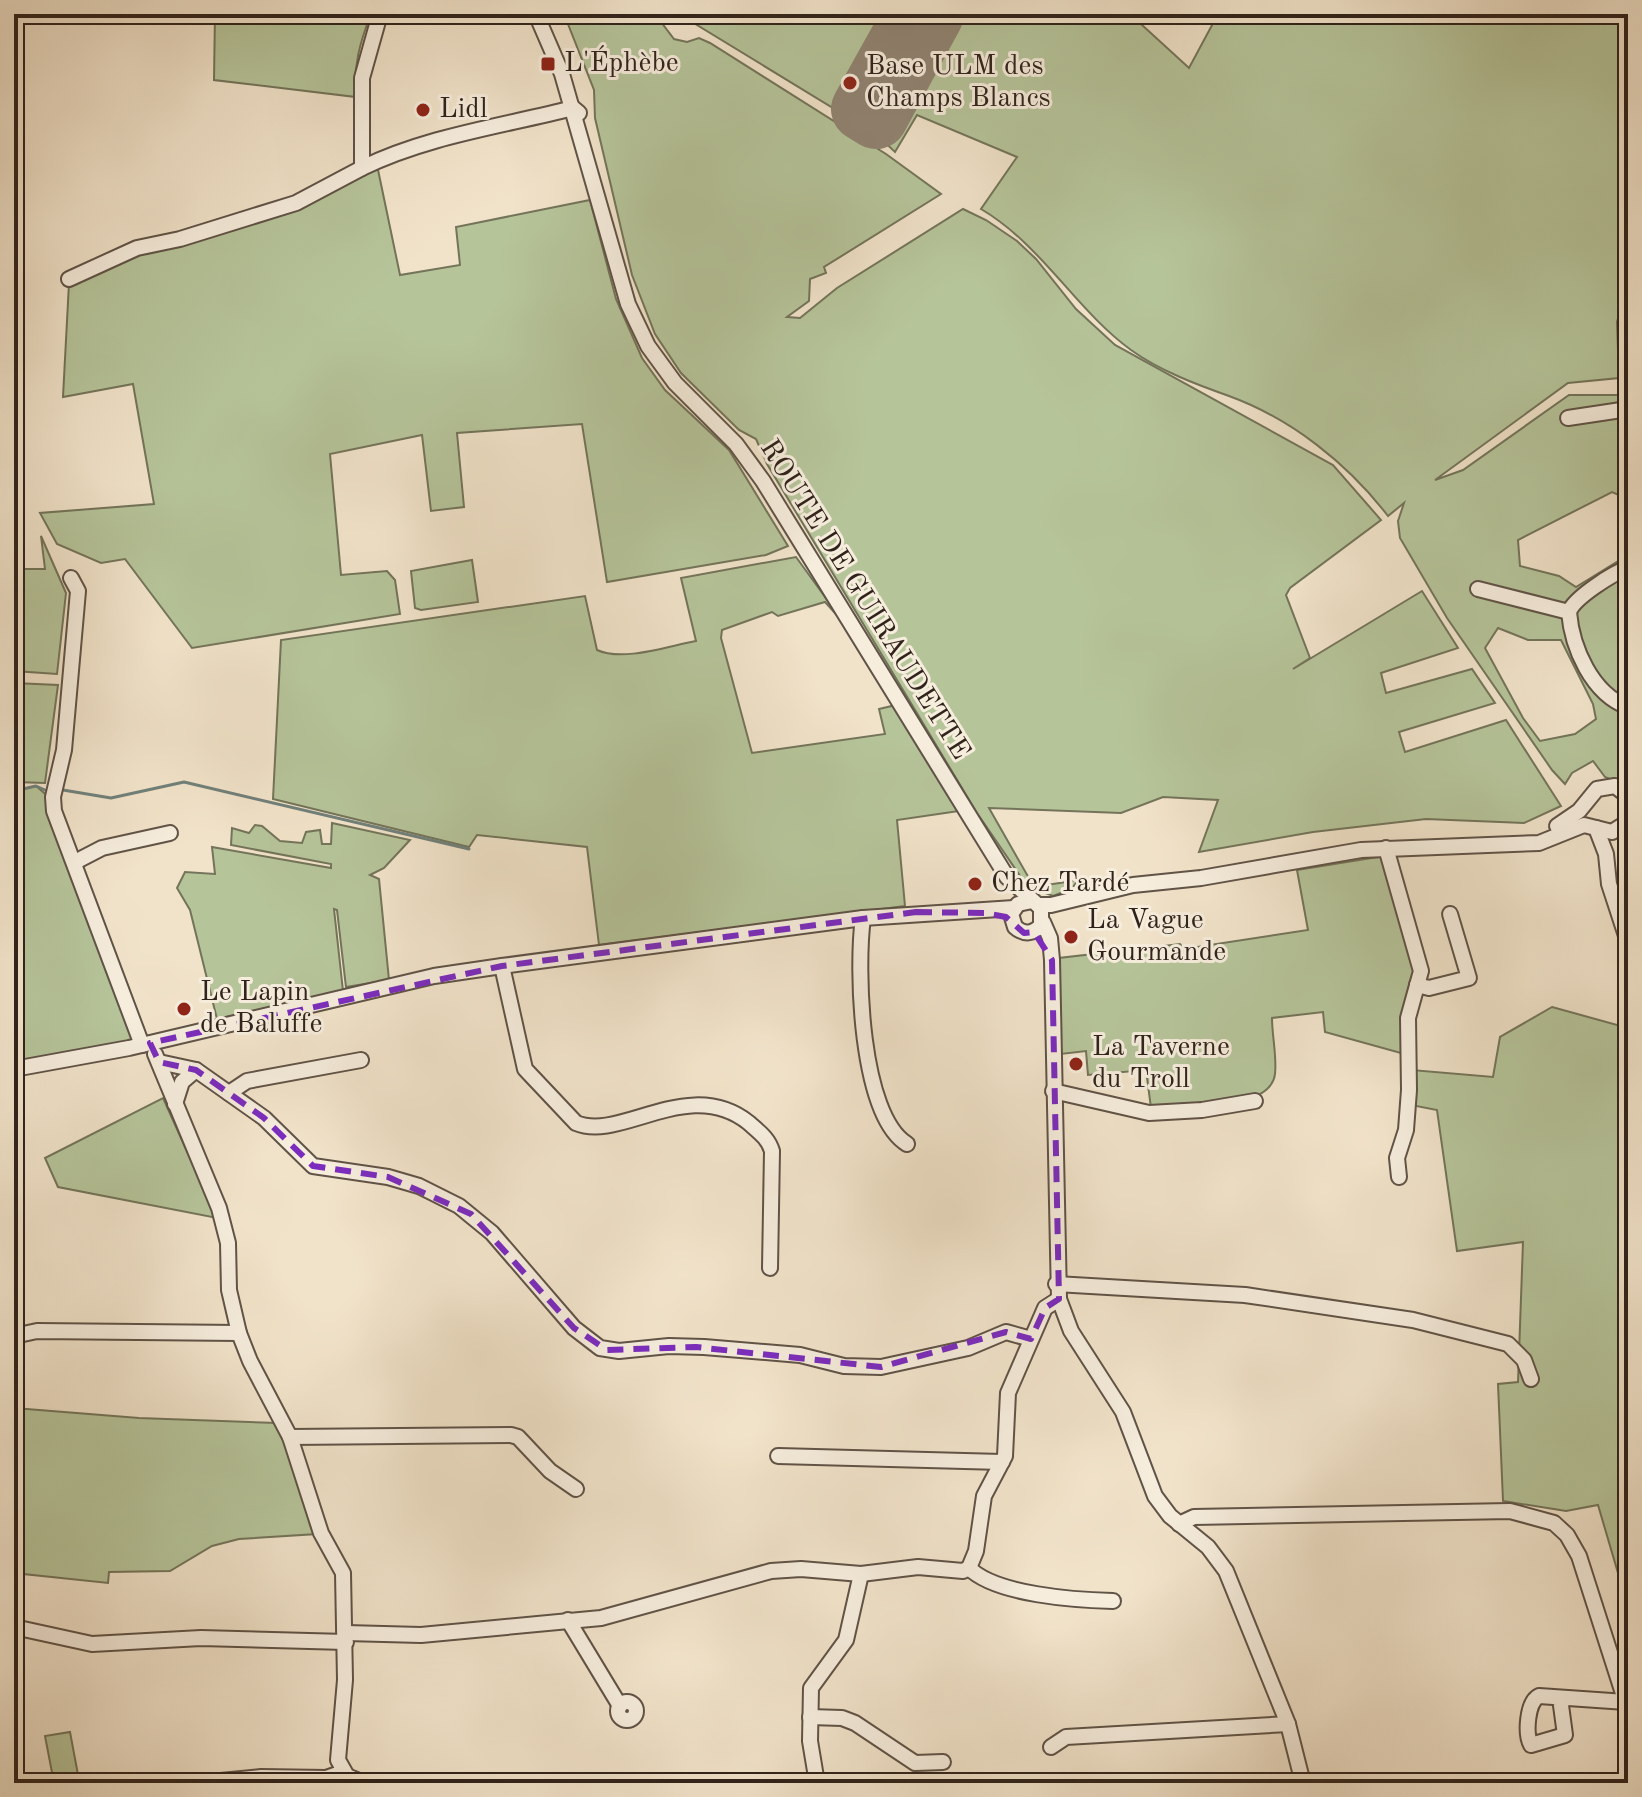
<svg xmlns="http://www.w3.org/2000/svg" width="1642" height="1797" font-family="'Old Standard TT',serif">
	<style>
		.green { fill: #b6c49a; stroke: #73745a; stroke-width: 2; fill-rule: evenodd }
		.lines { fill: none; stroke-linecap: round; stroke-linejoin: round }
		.stream { stroke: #70807a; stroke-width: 3 }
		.runway { stroke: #908372; stroke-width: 64 }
		.minor-casing { stroke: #605347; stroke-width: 18 }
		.minor { stroke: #f6eddd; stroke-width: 14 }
		.marked { fill: none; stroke: #7b2cbf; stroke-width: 6; stroke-dasharray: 16 10; stroke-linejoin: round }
		.poi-dot { fill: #8f2418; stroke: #f6eddd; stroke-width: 3 }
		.labels { text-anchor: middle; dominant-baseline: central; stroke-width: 6; stroke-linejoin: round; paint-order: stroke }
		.poi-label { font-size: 28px; fill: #30231b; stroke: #f6eddd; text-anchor: start }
		.street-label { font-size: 28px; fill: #30231b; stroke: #f6eddd }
	</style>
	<rect width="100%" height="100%" fill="#f1e3ca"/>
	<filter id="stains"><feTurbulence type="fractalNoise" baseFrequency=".0025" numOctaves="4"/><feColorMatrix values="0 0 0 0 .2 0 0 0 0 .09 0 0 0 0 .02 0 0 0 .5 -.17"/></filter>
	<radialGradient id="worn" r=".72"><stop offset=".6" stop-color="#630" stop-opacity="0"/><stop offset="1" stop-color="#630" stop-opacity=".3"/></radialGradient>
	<!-- green -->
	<g class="green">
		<path d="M215,14H371C360,42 353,66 356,97L214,80Z"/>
		<path d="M564,14H655L674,39L687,42L699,38L710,43L886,154L941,194L824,267L826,273L810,279L809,301L787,317L800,318L837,288L963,209L986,220L1017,241L1036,259L1076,309L1115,345L1333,465L1381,520L1290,588L1286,595L1310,658L1293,669L1422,591L1458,648L1381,673L1386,693L1472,669L1495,703L1399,732L1405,752L1506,720L1561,806L1524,823L1426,819L1313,832L1199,852L1218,800L1163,797L1121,813L989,808L1034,887L1079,880L1071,889L1053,896L1027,886L977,813L767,464L756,439L739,430L681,373L655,334L632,275L595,118L594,90Z"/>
		<path d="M679,14H1130L1189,68L1218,14H1628V286L1617,322L1619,378L1568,383L1435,480L1463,470L1569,395H1628V499L1612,492L1518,540L1520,566L1559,576L1576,587L1628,555V787L1605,777L1593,761L1572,773L1565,784L1552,770L1447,618L1400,538L1398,521L1404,503L1388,516C1348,464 1292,419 1229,396C1198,385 1160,371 1131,350C1075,309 1042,245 981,209L1017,157L917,115L895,152L877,135ZM1498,628L1528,640H1561L1593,704L1596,719L1575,734L1540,741L1523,718L1485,648Z"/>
		<path d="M377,165L400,275L460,265L456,227L590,200L616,299L642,358L665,390L729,450L788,546L766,555L607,582L582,424L457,433L464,507L431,511L422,435L330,454L341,575L387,571L395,580L400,614L192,648L125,559L101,563L57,544L40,513L154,504L133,384L63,397L69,283L148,246L190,242Z"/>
		<path d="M41,536L66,593L57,674L14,671V569H45Z"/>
		<path d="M796,557L844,623L825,602L778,616L772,612L722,630L721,638L752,753L885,734L879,709L896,705L959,811L897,820L905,906L599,945L587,847L477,835L469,847L273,799L281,640L585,596L597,650C623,662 668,646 696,641L681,578Z"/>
		<path d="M472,560L478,602L421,610L415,608L411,571Z"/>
		<path d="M14,683L58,685L45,783L14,782Z"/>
		<path d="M36,786L50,798L137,1039L14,1066V791Z"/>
		<path d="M332,823L410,840L384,868L370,875L379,879L389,980L346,987L337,910L334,909L343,991L217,1019L190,910L177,888L185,872L215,874L212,847L331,868V864L231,845L232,828L249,833L255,825L262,826L280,841L302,843L306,832L320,830L322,844H331Z"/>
		<path d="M1384,856L1419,971L1408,1055L1325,1032L1323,1012L1272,1018C1272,1036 1277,1056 1275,1074C1271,1112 1180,1106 1151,1108L1146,1070L1088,1075L1086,1051L1061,1054L1059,958L1180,944L1184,949L1308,930L1297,870Z"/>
		<path d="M1552,1007L1628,1028V1607L1598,1505L1566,1511L1503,1501L1498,1384L1518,1382L1523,1242L1457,1251L1437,1110L1411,1105L1412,1070L1493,1077L1500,1037Z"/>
		<path d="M163,1098L217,1218L58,1187L45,1158Z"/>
		<path d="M14,1408L139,1418L278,1423L317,1534L239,1539L212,1546L170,1571L109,1572L108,1583L14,1573Z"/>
		<path d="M70,1732L79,1780L54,1783L45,1736Z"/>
	</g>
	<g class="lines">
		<!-- stream -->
		<g class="stream">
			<path d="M63,790L111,798L184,782L469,849"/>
			<path d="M14,791L36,786L47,791"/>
		</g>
		<!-- runway -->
		<path class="runway" d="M916,14L863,109L876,117L932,14"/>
		<!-- minor casing -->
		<g class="minor-casing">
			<g id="minor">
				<path d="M380,14L362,78V168C427,136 503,126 573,108L579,113"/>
				<path d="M536,14L562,74L628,304L648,346L675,383L736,444L763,481L1007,877L1041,908V925C1034,934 1024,935 1015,927L1011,914L1018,904L1032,901"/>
				<path d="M69,279L137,248L180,239L296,203L362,168"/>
				<path d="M1568,418L1628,409"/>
				<path d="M1628,568C1613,573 1574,598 1569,612C1572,648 1592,694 1628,707"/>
				<path d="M71,578L78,591L64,750L53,797L54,811L142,1045"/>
				<path d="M1478,589L1569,612"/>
				<path d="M1557,826L1579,811L1597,789L1615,786L1628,796"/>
				<path d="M1596,828L1606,854L1609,884L1628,942"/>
				<path d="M1386,848L1421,971L1408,1018L1409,1090L1406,1130L1397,1158L1399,1177"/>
				<path d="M75,862L102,848L170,833"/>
				<path d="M1038,905H1051L1133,885L1201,878L1361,850L1539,843L1584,825L1612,832L1628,822"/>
				<path d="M863,918C856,968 860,1115 907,1144"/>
				<path d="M1043,922L1050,938L1052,960L1059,1299L1071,1331L1123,1412L1155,1496L1170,1516L1208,1547L1226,1571L1288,1724L1303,1783"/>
				<path d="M502,966L525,1069L576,1123C621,1142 689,1075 749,1123C759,1132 768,1138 772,1151L770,1268"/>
				<path d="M1417,985L1429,988L1469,978L1450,914"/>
				<path d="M155,1054L219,1208L228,1243L229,1290L239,1333L250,1361L290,1437L321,1533L343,1573L345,1680L338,1760L347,1776L364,1783"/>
				<path d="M159,1062L196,1070L264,1118L313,1166L388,1177L419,1186L459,1206L492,1233L574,1328L600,1348L619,1351L669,1346L704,1347L800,1355L844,1366L881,1367L968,1348L1006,1332L1031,1339"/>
				<path d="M14,1069L129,1048L434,976L502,966L863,918L1014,908"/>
				<path d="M1053,1091L1149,1113L1202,1110L1255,1101"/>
				<path d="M229,1093L247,1081L361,1060"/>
				<path d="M175,1104L182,1082L196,1070"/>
				<path d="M1056,1284L1245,1295L1413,1320L1508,1344L1524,1360L1531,1379"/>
				<path d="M14,1336L37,1331L239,1333"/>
				<path d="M290,1437L511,1435L518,1437L550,1471L576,1489"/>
				<path d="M778,1456L1002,1462"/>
				<path d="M1179,1524L1194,1517L1510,1511L1554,1523L1567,1535L1579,1556L1628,1709"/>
				<path d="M969,1568L976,1551L984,1496L1005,1456L1008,1393L1045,1308L1059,1299"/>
				<path d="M969,1568C996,1595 1076,1600 1113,1601"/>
				<path d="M568,1620L620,1706"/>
				<path d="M14,1627L92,1644L201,1638L346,1642"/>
				<path d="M346,1633L421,1635L601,1618L771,1571L801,1569L861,1574L918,1567L963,1571L969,1568"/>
				<path d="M1560,1698L1565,1735L1531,1745C1525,1734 1527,1702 1539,1696C1568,1698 1597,1700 1626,1702"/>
				<circle cx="627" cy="1711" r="9"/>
				<path d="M810,1717L842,1718L855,1723L915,1763L943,1762"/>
				<path d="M1051,1747L1066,1737L1288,1724"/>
				<path d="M200,1783L261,1777L326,1778L343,1772"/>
				<path d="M817,1783L810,1741L811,1688L846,1640L861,1574"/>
			</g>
		</g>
		<!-- minor -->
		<use href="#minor" class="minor"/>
	</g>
	<!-- marked area -->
	<path class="marked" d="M916,912L984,913L1006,917L1024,933L1034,932L1052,960L1059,1299L1045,1308L1031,1339L1006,1332L881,1367L696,1347L607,1350L574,1328L471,1214L388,1177L313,1166L264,1118L196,1070L159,1062L150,1043L502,966Z"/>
	<!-- markers -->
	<g class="poi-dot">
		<rect x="540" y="56" width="16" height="16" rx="4"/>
		<circle cx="850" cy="83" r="8"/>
		<circle cx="423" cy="110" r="8"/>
		<circle cx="975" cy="884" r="8"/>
		<circle cx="1071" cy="937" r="8"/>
		<circle cx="184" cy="1009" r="8"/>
		<circle cx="1076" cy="1064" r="8"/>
	</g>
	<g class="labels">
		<!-- poi labels -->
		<g class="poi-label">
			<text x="564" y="64">L'Éphèbe</text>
			<text x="866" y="67">Base ULM des<tspan x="866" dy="32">Champs Blancs</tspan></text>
			<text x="439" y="110">Lidl</text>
			<text x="991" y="884">Chez Tardé</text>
			<text x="1087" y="921">La Vague<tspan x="1087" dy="32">Gourmande</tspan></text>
			<text x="200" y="993">Le Lapin<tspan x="200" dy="32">de Baluffe</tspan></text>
			<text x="1092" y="1048">La Taverne<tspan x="1092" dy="32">du Troll</tspan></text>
		</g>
		<!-- street labels -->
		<g class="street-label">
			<text transform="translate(864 600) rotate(58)">ROUTE DE GUIRAUDETTE</text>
		</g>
	</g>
	<!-- margin -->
	<rect width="1642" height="1797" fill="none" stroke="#f1e3ca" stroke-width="48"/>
	<rect x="16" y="16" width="1610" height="1765" fill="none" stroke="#30231b" stroke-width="4"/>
	<rect x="24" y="24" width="1594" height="1749" fill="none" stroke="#30231b" stroke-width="2"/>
	<rect width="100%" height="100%" filter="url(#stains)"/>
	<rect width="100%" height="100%" fill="url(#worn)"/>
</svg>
